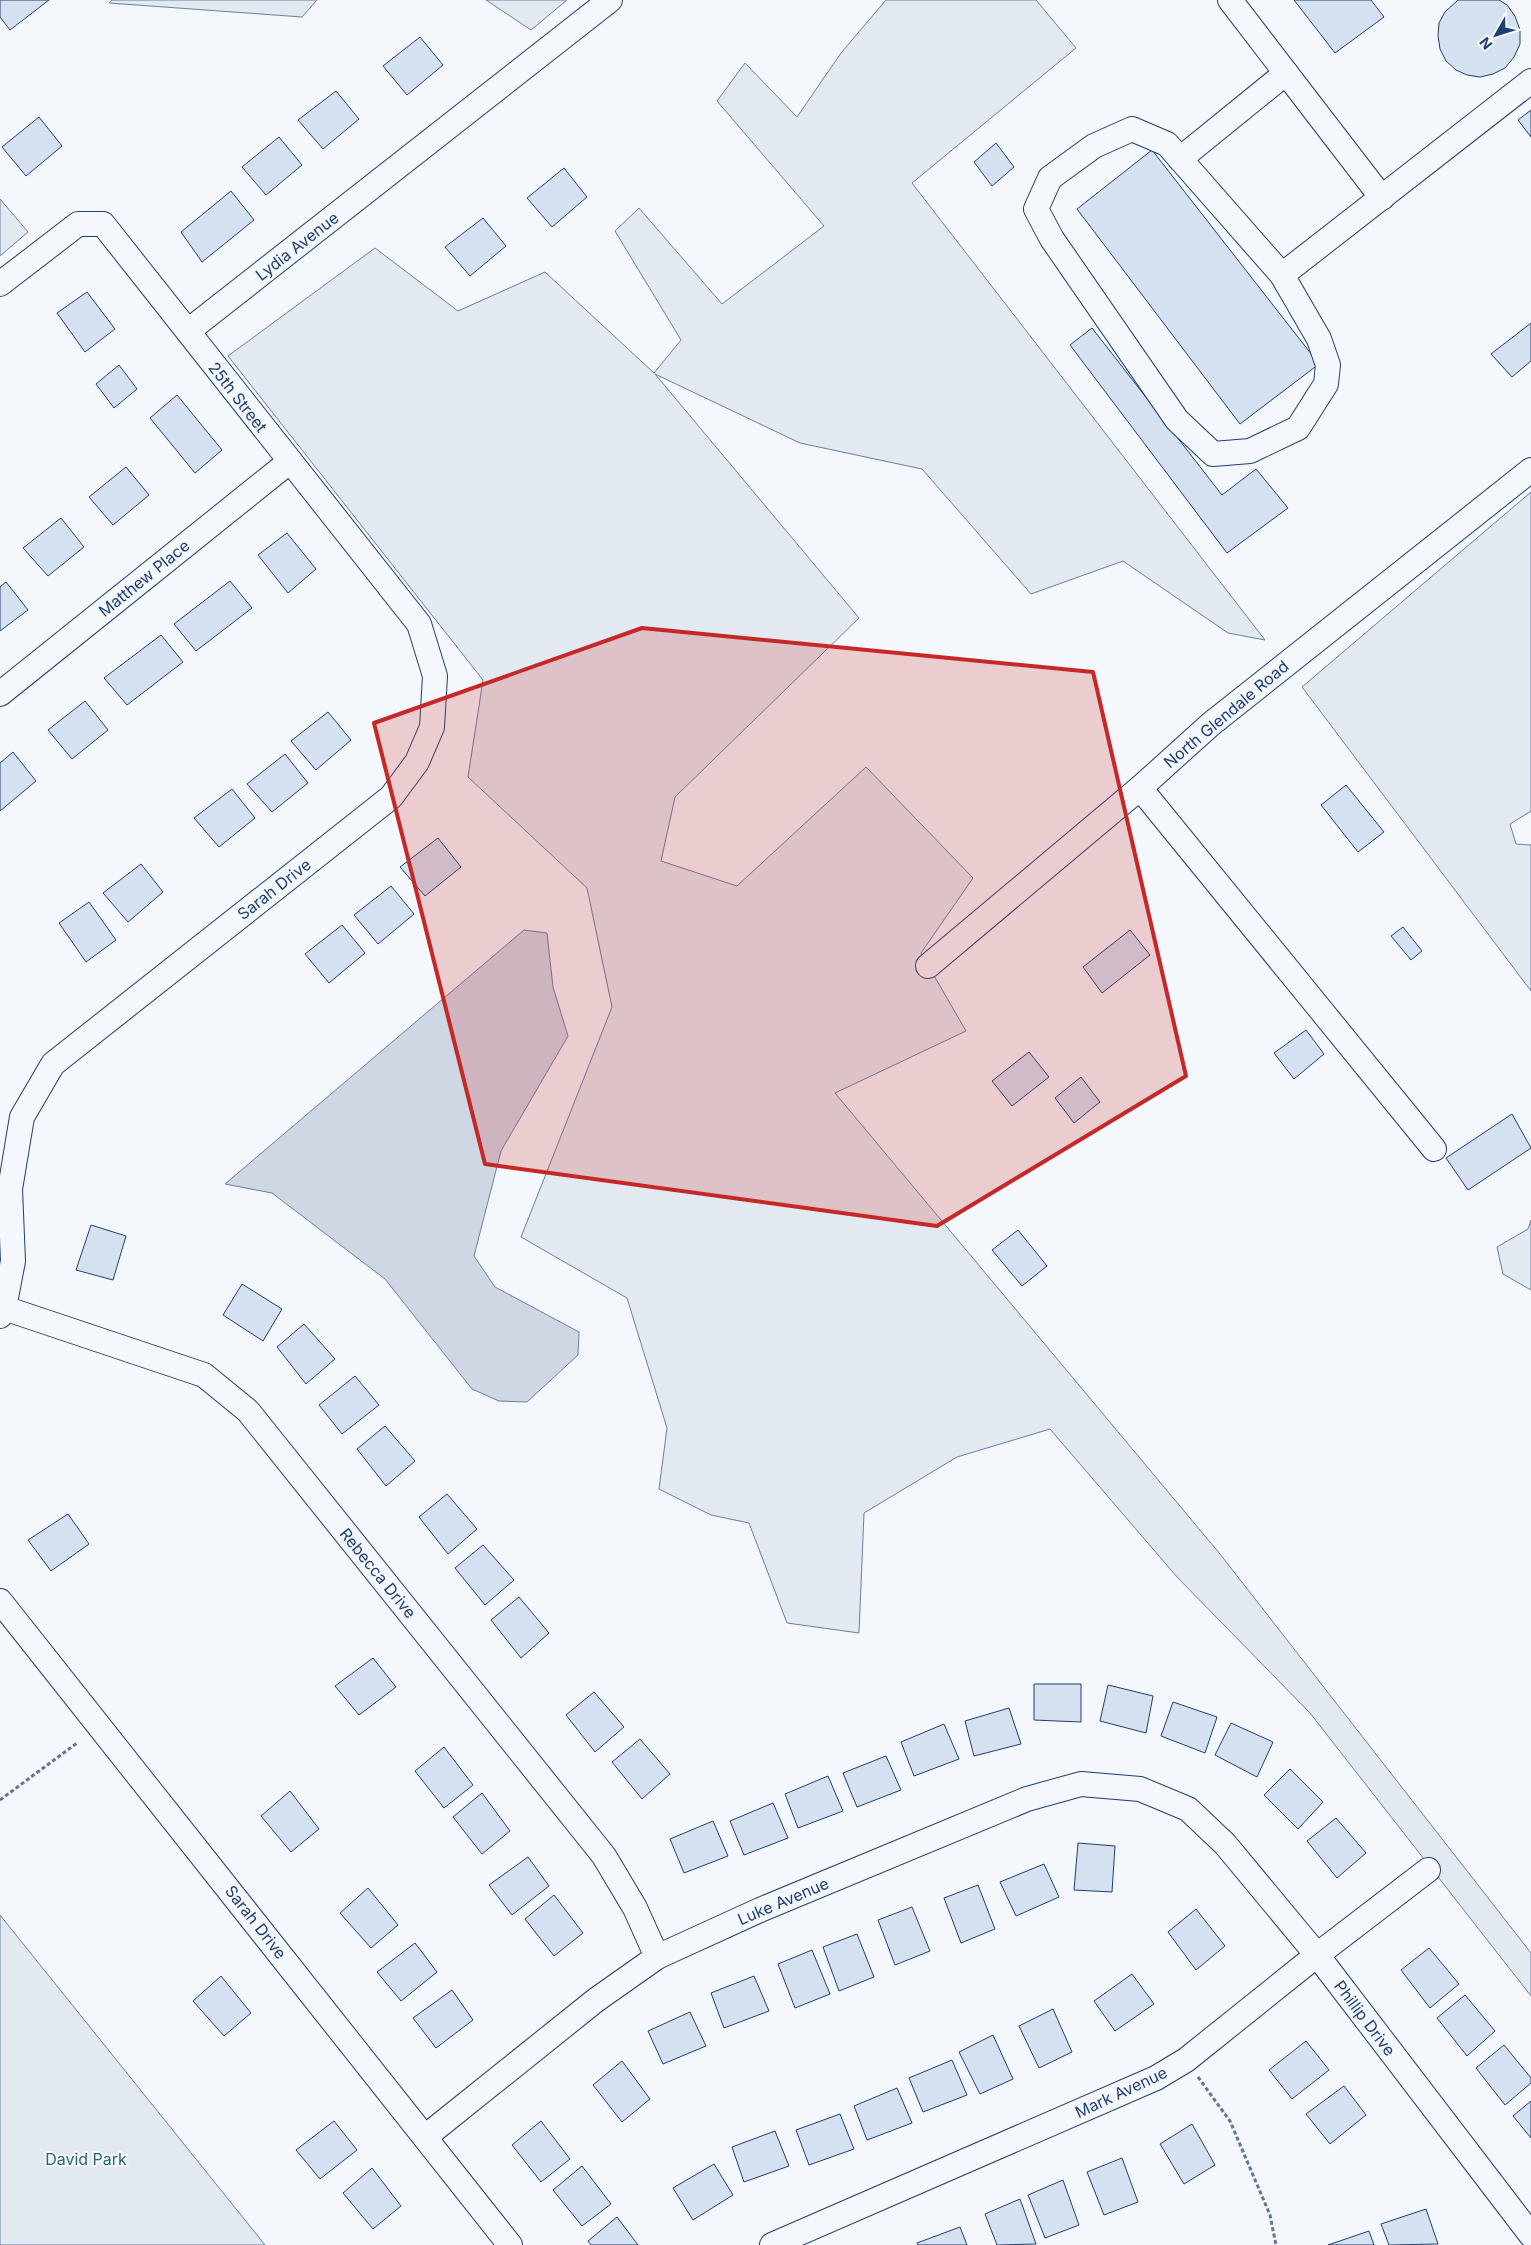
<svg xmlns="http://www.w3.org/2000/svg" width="1531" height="2245" font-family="Inter,sans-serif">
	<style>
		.green { fill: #e3e9f0; stroke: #687fa3 }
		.water { fill: #cfd7e4; stroke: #687fa3 }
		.building { fill: #d5e0f0; stroke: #1d3f73 }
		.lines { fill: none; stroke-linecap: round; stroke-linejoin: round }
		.minor-casing { stroke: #1d3f73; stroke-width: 26 }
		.path { stroke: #5e769c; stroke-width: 3; stroke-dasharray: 4 2.5; stroke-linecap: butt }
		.minor { stroke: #f4f7fb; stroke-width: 24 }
		.marked { fill: #c62828; fill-opacity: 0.2; stroke: #c62828; stroke-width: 4; stroke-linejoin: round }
		.labels { text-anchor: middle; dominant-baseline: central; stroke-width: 4; stroke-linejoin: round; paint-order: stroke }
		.street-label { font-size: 16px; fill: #1d3f73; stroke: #f4f7fb }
		.park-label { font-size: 16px; fill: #2c6c60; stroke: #f4f7fb }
	</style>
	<rect width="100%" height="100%" fill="#f4f7fb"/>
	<!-- green -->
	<g class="green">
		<path d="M112,0H317L302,17L109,3Z"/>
		<path d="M486,0H567L531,30Z"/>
		<path d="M886,0H1036L1076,48L912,183L1265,640L1228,633L1123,561L1031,594L922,469L800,443L655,374L859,618L675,797L661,861L737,886L866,767L973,878L921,953L966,1031L835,1093L1220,1554L1531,1953V1996L1310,1713L1177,1577L1050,1429L957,1457L864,1513L859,1633L787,1623L749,1523L711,1515L659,1489L667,1428L627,1298L521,1237L612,1007L587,888L468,777L483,680L228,356L375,248L458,311L545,272L654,373L681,340L615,231L639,208L722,304L824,226L717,101L745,63L797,117L841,53Z"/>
		<path d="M0,199L28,232L0,256Z"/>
		<path d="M1531,492V811L1510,824L1516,844L1531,845V991L1302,687Z"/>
		<path d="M1531,1220V1290L1503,1274L1497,1247L1528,1229Z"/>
		<path d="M0,1915L265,2245H0Z"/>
	</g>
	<!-- water -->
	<path class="water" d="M524,930L547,933L553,987L568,1036L501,1151L474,1256L495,1287L579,1332L578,1355L527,1402L499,1401L472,1389L385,1279L272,1193L225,1184Z"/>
	<!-- building -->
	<g class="building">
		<path d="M0,0H49L10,30L0,17Z"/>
		<path d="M1294,0H1371L1384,17L1335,53Z"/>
		<path d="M1458,0H1499L1507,5L1515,16L1520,30V44L1514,57L1505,68L1493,74L1480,77L1467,75L1456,70L1446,61L1440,49L1438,36L1439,23L1445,12Z"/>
		<path d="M420,37L443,65L407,95L383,66Z"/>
		<path d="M336,91L359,119L323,149L298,120Z"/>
		<path d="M1531,110V137L1518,120Z"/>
		<path d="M39,117L62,146L26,176L2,147Z"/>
		<path d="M279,137L302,165L266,195L242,167Z"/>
		<path d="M996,143L1014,167L992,186L974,162Z"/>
		<path d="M1152,150L1319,364L1240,424L1077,209Z"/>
		<path d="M564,168L587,197L552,227L527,198Z"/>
		<path d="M231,191L254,220L202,262L181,232Z"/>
		<path d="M483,218L506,246L470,276L445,247Z"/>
		<path d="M87,292L115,329L85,352L57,313Z"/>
		<path d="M1531,323V361L1512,377L1491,354Z"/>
		<path d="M1092,328L1222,495L1256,469L1288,508L1227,553L1070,345Z"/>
		<path d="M119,365L137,389L114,408L96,384Z"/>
		<path d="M177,395L222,450L195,473L150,418Z"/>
		<path d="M126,467L149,495L113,525L89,497Z"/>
		<path d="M61,518L84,547L48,576L23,548Z"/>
		<path d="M287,533L316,569L288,593L258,555Z"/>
		<path d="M230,581L252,608L196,651L174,624Z"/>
		<path d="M6,582L28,610L0,631V587Z"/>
		<path d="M161,635L183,662L127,705L104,678Z"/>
		<path d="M85,701L108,730L72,759L48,730Z"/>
		<path d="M328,712L351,740L316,770L291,741Z"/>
		<path d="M13,752L36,781L0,811V763Z"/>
		<path d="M285,754L308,783L272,812L247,784Z"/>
		<path d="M1346,785L1384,832L1358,852L1321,805Z"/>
		<path d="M232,789L255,818L219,847L194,818Z"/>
		<path d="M438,838L461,867L425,896L400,867Z"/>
		<path d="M141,864L163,892L128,922L103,893Z"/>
		<path d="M391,886L414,914L378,944L354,915Z"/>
		<path d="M89,902L116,940L86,962L59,923Z"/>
		<path d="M342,925L365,953L329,983L305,954Z"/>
		<path d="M1403,927L1422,951L1411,960L1391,936Z"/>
		<path d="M1130,930L1150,955L1102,993L1083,967Z"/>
		<path d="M1306,1030L1324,1054L1294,1079L1274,1053Z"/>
		<path d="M1029,1052L1049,1077L1012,1106L992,1081Z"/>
		<path d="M1081,1077L1100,1102L1074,1123L1055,1098Z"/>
		<path d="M1512,1114L1531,1148L1468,1190L1446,1158Z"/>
		<path d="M91,1225L126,1236L113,1280L76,1270Z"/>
		<path d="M1018,1230L1047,1266L1022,1286L992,1250Z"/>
		<path d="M242,1284L282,1309L263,1341L223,1315Z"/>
		<path d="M304,1324L335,1359L306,1384L277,1347Z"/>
		<path d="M355,1376L379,1405L342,1434L319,1405Z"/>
		<path d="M385,1426L415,1461L386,1486L357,1449Z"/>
		<path d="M447,1494L477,1529L448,1554L419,1517Z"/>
		<path d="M68,1514L89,1544L51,1571L28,1540Z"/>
		<path d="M483,1545L514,1580L485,1605L455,1568Z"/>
		<path d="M519,1597L549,1633L521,1658L491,1620Z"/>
		<path d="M373,1658L396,1687L359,1715L335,1686Z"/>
		<path d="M1034,1684H1081V1722L1034,1720Z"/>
		<path d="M1108,1685L1153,1696L1146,1733L1100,1721Z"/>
		<path d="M594,1692L624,1727L595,1752L566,1715Z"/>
		<path d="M1173,1702L1217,1717L1205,1753L1161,1736Z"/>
		<path d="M1009,1708L1021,1744L974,1756L965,1721Z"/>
		<path d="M1231,1723L1273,1742L1257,1777L1215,1755Z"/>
		<path d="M944,1724L959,1759L914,1776L901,1742Z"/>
		<path d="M640,1739L670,1774L642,1799L612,1762Z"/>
		<path d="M444,1747L473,1785L444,1808L415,1771Z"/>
		<path d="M886,1756L901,1790L857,1807L843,1773Z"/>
		<path d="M1290,1769L1323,1802L1298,1829L1264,1795Z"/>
		<path d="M828,1776L843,1811L798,1828L785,1794Z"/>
		<path d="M290,1791L319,1829L291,1852L261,1816Z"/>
		<path d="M482,1793L510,1831L482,1854L453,1817Z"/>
		<path d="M773,1803L788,1838L744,1855L730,1821Z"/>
		<path d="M1336,1818L1366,1853L1337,1878L1307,1841Z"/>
		<path d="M713,1821L728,1856L684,1873L670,1839Z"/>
		<path d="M1078,1843L1115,1846L1112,1892L1074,1890Z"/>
		<path d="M528,1857L549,1886L512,1915L489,1885Z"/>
		<path d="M1044,1864L1059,1897L1016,1916L1000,1882Z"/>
		<path d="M978,1885L995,1929L961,1943L944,1898Z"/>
		<path d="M368,1888L398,1925L371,1948L340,1913Z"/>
		<path d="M554,1895L583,1933L554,1956L525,1919Z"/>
		<path d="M912,1907L930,1951L895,1965L878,1920Z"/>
		<path d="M1196,1909L1225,1946L1196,1970L1168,1932Z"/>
		<path d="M857,1934L874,1977L839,1991L823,1947Z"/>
		<path d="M415,1943L437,1972L401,2001L377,1972Z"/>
		<path d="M1429,1948L1459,1984L1430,2008L1401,1970Z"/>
		<path d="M812,1950L830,1994L795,2008L778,1964Z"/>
		<path d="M1132,1974L1154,2004L1115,2031L1094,2001Z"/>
		<path d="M221,1976L251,2013L224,2036L193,2001Z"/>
		<path d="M754,1976L769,2011L724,2028L711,1993Z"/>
		<path d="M452,1990L473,2020L436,2048L413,2018Z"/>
		<path d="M1465,1995L1495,2031L1467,2056L1437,2018Z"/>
		<path d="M1053,2009L1072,2052L1039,2068L1019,2026Z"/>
		<path d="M690,2012L706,2046L663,2064L648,2031Z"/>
		<path d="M993,2035L1013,2079L980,2094L959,2052Z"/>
		<path d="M1306,2041L1329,2070L1292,2099L1269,2070Z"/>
		<path d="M1504,2045L1531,2078V2083L1505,2105L1476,2068Z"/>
		<path d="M952,2060L967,2095L923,2112L909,2078Z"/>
		<path d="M622,2061L650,2099L622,2122L593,2085Z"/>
		<path d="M1344,2086L1366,2115L1330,2144L1306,2114Z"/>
		<path d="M897,2088L912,2123L867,2140L854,2106Z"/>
		<path d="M1531,2101V2138L1513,2116Z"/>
		<path d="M840,2114L854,2149L809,2165L796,2130Z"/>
		<path d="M334,2121L357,2150L320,2179L296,2150Z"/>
		<path d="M541,2121L570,2159L541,2182L512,2145Z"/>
		<path d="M1192,2124L1215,2165L1184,2184L1160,2144Z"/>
		<path d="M775,2131L789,2166L744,2182L732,2147Z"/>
		<path d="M1122,2158L1138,2202L1104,2215L1087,2172Z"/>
		<path d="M714,2164L733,2195L693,2220L673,2188Z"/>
		<path d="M582,2166L611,2204L582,2226L553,2190Z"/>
		<path d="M372,2168L401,2206L373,2229L343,2193Z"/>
		<path d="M1063,2180L1079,2225L1045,2238L1028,2195Z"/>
		<path d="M1020,2199L1036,2244L997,2245L985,2214Z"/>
		<path d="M1426,2209L1438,2244L1389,2245L1381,2224Z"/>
		<path d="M617,2217L638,2245H591L588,2241Z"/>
		<path d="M960,2227L967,2245H918L917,2243Z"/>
		<path d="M1369,2231L1374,2245H1328Z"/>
	</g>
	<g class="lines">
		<!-- minor casing -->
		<g class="minor-casing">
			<g id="minor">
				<path d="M1230,0L1382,198"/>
				<path d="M1132,129L1167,144L1282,275L1319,339L1328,365L1326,384L1298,428L1250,451L1213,454L1177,420L1052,239L1036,209L1050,178L1094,146Z"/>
				<path d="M1180,159L1286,73"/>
				<path d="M1282,275L1531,81"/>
				<path d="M0,284L78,224H103L419,624L435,676L432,727L417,762L391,797L53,1064L22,1117L10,1189L13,1261L4,1308L0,1316"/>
				<path d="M188,331L610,0"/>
				<path d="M0,694L289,462"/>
				<path d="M1140,788L1434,1149"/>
				<path d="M928,966L1140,788L1211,724L1531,470"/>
				<path d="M4,1308L204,1375L248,1411L604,1856L635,1908L657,1957"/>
				<path d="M0,1601L510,2245"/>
				<path d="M425,2137L596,2000L657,1957L760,1910L1027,1799L1081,1784L1140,1789L1188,1809L1225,1844L1317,1955L1531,2235"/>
				<path d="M772,2245L1156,2078L1186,2060L1317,1955L1428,1870"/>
			</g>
		</g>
		<!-- path -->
		<g class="path">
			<path d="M0,1800L77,1743"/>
			<path d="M1198,2077L1230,2121L1270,2215L1276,2245"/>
		</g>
		<!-- minor -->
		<use href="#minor" class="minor"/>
	</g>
	<!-- marked area -->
	<path class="marked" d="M642,628L1093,672L1186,1076L937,1226L485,1164L374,723Z"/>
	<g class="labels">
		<!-- street labels -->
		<g class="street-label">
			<text transform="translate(297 246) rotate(-38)">Lydia Avenue</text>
			<text transform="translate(238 397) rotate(52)">25th Street</text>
			<text transform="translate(144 578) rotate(-39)">Matthew Place</text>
			<text transform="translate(1226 714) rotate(-40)">North Glendale Road</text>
			<text transform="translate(274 889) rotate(-38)">Sarah Drive</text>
			<text transform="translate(378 1573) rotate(51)">Rebecca Drive</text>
			<text transform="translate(783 1901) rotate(-23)">Luke Avenue</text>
			<text transform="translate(256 1922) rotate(52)">Sarah Drive</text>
			<text transform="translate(1365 2018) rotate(53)">Phillip Drive</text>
			<text transform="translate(1121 2092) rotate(-25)">Mark Avenue</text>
		</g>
		<!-- park labels -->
		<g class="park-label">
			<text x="86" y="2159">David Park</text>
		</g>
	</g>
	<!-- north arrow -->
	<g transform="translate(1496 35) rotate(231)" stroke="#f4f7fb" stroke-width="4" paint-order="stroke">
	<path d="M0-4L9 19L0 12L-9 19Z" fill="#1d3f73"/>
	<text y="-8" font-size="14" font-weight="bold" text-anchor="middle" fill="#1d3f73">N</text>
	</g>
</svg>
